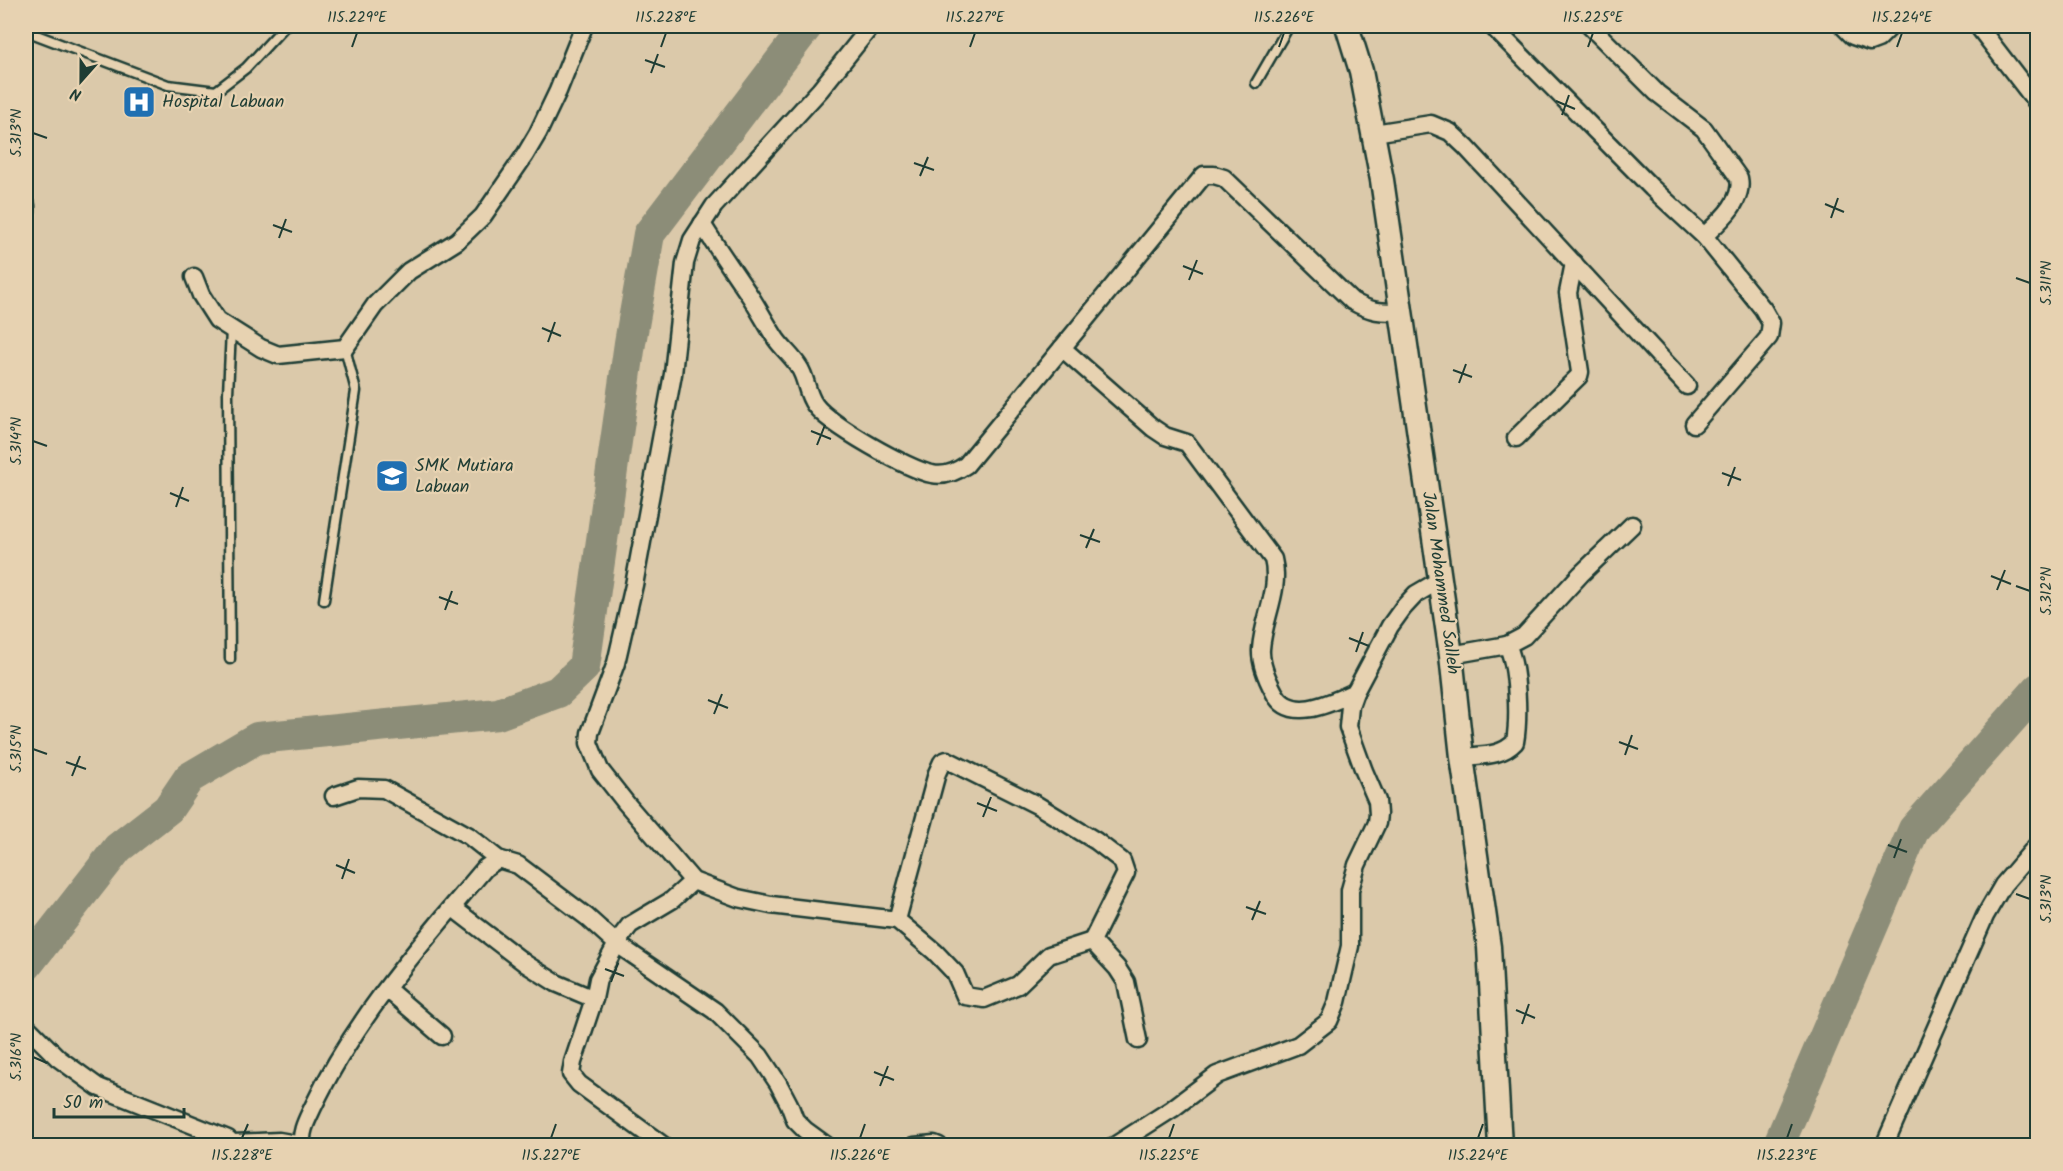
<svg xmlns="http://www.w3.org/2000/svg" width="2063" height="1171" font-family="Kalam,sans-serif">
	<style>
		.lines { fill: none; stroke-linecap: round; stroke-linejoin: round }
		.river { stroke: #8c8d78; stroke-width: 32 }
		.service-casing { stroke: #1f3d34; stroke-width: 13 }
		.minor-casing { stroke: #1f3d34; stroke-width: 21 }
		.secondary-casing { stroke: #1f3d34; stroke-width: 27 }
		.service { stroke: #e7d2b1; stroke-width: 8 }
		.minor { stroke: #e7d2b1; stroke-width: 16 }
		.secondary { stroke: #e7d2b1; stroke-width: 22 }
		.ticks { fill: none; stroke: #1f3d34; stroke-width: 2 }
		.labels { text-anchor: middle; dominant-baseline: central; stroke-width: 4.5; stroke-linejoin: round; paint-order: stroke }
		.poi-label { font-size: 18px; fill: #1f3d34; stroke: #e7d2b1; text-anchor: start }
		.street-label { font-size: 18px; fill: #1f3d34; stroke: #e7d2b1 }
		.neatline { fill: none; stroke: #1f3d34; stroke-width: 2 }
		.ticks-label { font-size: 15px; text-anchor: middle; fill: #1f3d34 }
	</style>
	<rect width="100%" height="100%" fill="#dbc9aa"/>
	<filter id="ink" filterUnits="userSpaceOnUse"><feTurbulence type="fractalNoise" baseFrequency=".0167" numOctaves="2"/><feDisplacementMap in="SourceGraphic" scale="12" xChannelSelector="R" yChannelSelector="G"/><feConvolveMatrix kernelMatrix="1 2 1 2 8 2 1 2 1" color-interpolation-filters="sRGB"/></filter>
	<g filter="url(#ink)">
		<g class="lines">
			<!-- river -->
			<g class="river">
				<path d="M26,966L118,848L168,809L189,778L257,738L498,714L558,692L584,667L630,343L649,234L807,26"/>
				<path d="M1778,1146L1914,829L2038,689"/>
			</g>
			<!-- service casing -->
			<g class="service-casing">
				<g id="service">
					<path d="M26,31L168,85L216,91L246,68L285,26"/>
					<path d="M1256,83L1289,26"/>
					<path d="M324,600L356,391L345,348"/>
					<path d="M230,659L228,393L231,330"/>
				</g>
			</g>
			<!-- minor casing -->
			<g class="minor-casing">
				<g id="minor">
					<path d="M871,26L820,90L714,206L692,240L685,263L673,374L634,585L616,663L590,733L589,743L600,770L626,803L693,881L738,898L771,905L897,920L935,952L955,973L965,996L984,999L1018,985L1049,955L1092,941"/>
					<path d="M1492,26L1652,188L1704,236L1763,309L1771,323L1769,337L1694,424"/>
					<path d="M1590,26L1657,93L1704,129L1739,178C1744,201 1720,221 1704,236"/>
					<path d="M1843,26L1853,36L1870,42L1878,39L1891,26"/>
					<path d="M1978,26L2038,104"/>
					<path d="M1374,133L1431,124L1450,132L1466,147L1687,386"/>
					<path d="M26,205V212"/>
					<path d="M702,224C717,248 734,272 750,296C759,310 767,325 776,339C783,349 793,357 799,367C807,379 806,393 815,405C828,424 909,470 932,474C945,477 956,472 966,465L1204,175H1214L1224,178L1352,301C1371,312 1382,313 1402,311"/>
					<path d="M194,277L201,295L217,320L261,348L278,355L345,348L375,305L409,271L457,241L483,216L525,155L538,133L558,91L584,26"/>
					<path d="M1062,348L1153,428L1165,436L1187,443L1273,559C1281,590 1263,618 1261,649C1260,664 1267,679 1274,692C1289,724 1331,703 1355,692"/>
					<path d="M1516,438L1579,376L1580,372L1568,293L1574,263"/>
					<path d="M1451,655L1507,645"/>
					<path d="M1462,757C1481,755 1501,757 1515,742C1519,719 1518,666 1507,645L1524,636L1581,574L1632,525"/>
					<path d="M334,796L358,788L384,789L469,836L498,859L518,865L587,917L617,944L715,1011L760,1056L778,1083L789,1104L795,1120L805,1130L827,1146"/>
					<path d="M453,908L526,964L556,983L594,999"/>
					<path d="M897,920L937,773L942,762L947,760L1037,805L1096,841L1122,861L1126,873L1092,941L1117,968L1126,982L1138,1040"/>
					<path d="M387,989L442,1036"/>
					<path d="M26,1026L58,1058L98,1087L228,1139L234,1146"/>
					<path d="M233,1143L279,1141L302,1145"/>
					<path d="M303,1146C299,1133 308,1118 313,1107C355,1018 422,943 485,868L498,859"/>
					<path d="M664,1146L579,1084L571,1074L573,1062L594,999L598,979L620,938L630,925L672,900L693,881"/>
					<path d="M914,1146L934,1144L939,1146"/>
					<path d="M1114,1146L1172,1109L1217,1075L1298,1045L1329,1021L1337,1002L1350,946V890L1357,865L1377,823L1378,814L1377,801L1364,771L1348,727L1350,706L1355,692L1390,626L1403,608L1416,594L1440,580"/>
					<path d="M1884,1146L1985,916L2003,885L2038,844"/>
				</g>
			</g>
			<!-- secondary casing -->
			<g class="secondary-casing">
				<path id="secondary" d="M1347,26L1361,71L1382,180L1451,655L1462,757L1489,947L1500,1146"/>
			</g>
			<!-- service -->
			<use href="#service" class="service"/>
			<!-- minor -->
			<use href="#minor" class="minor"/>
			<!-- secondary -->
			<use href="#secondary" class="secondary"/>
		</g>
	</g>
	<!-- ticks -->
	<path class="ticks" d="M352,47L357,33M661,47L666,33M970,47L975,33M1279,47L1284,33M1588,47L1593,33M1897,47L1902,33M645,60L665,67M651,73L658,54M1556,101L1575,109M1562,115L1569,95M33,133L47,138M914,163L934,170M920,176L928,157M1825,204L1844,212M1831,218L1838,198M273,225L292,232M279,238L286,219M1183,266L1203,274M2016,278L2030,283M1189,280L1197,260M542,328L561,336M548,342L555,322M1453,370L1472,377M1459,383L1466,364M811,431L831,439M33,441L47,446M817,445L825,425M1722,473L1741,480M1728,486L1735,467M170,493L189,501M176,507L183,487M1080,535L1100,542M1086,548L1094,529M1991,576L2011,584M2016,586L2030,591M1997,590L2005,570M439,597L458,604M445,610L452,591M1349,638L1369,646M1356,652L1363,632M708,700L728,708M714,714L722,694M1619,742L1638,749M33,749L47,754M1625,755L1632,735M66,762L86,769M72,776L80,756M977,803L997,811M983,817L991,797M1888,845L1907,852M1894,858L1901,839M336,865L355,873M342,879L349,859M2016,894L2030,899M1246,907L1266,914M1252,920L1260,901M605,969L624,976M611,982L618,963M1516,1010L1535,1018M1522,1024L1529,1004M33,1057L47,1063M874,1072L894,1080M880,1086L888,1066M242,1138L248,1124M551,1138L556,1124M860,1138L865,1124M1169,1138L1174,1124M1478,1138L1483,1124M1787,1138L1792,1124"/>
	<!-- icons -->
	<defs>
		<g id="hospital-square" transform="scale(1.725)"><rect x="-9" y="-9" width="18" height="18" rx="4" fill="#1f6fb2" stroke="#e7d2b1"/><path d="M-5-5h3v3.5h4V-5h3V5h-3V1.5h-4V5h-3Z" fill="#fff"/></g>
		<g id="school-square" transform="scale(1.725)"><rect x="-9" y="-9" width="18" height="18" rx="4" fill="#1f6fb2" stroke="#e7d2b1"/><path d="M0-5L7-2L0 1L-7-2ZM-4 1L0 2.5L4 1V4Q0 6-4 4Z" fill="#fff"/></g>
	</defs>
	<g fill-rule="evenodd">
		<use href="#hospital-square" x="139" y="102"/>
		<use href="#school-square" x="392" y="476"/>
	</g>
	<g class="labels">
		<!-- poi labels -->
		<g class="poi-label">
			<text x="162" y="102">Hospital Labuan</text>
			<text x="415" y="466">SMK Mutiara<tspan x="415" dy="21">Labuan</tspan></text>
		</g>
		<!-- street labels -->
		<g class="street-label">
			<text transform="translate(1440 583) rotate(82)">Jalan Mohammed Salleh</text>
		</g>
	</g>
	<!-- margin -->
	<rect width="2063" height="1171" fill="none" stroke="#e7d2b1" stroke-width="66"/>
	<!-- north arrow -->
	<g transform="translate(81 81) rotate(201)" stroke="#e7d2b1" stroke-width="4.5" paint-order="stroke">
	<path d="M0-4.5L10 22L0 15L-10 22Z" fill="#1f3d34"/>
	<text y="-9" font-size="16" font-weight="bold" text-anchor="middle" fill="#1f3d34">N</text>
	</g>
	<!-- scale -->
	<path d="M54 1108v9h130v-9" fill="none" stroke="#1f3d34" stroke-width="3"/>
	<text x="63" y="1108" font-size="18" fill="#1f3d34" stroke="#e7d2b1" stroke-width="4.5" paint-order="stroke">50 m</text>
	<rect x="33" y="33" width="1997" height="1105" class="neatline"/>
	<g class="ticks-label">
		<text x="357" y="22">115.229°E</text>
		<text x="666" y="22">115.228°E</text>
		<text x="975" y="22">115.227°E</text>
		<text x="1284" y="22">115.226°E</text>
		<text x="1593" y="22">115.225°E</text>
		<text x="1902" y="22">115.224°E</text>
		<text transform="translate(16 133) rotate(-90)" y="5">5.313°N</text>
		<text transform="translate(2046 283) rotate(-90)" y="5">5.311°N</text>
		<text transform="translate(16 441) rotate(-90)" y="5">5.314°N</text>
		<text transform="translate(2046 591) rotate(-90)" y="5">5.312°N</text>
		<text transform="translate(16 749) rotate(-90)" y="5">5.315°N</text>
		<text transform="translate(2046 899) rotate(-90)" y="5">5.313°N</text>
		<text transform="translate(16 1057) rotate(-90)" y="5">5.316°N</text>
		<text x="242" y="1160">115.228°E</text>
		<text x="551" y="1160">115.227°E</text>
		<text x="860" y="1160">115.226°E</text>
		<text x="1169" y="1160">115.225°E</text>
		<text x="1478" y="1160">115.224°E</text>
		<text x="1787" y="1160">115.223°E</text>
	</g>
</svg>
